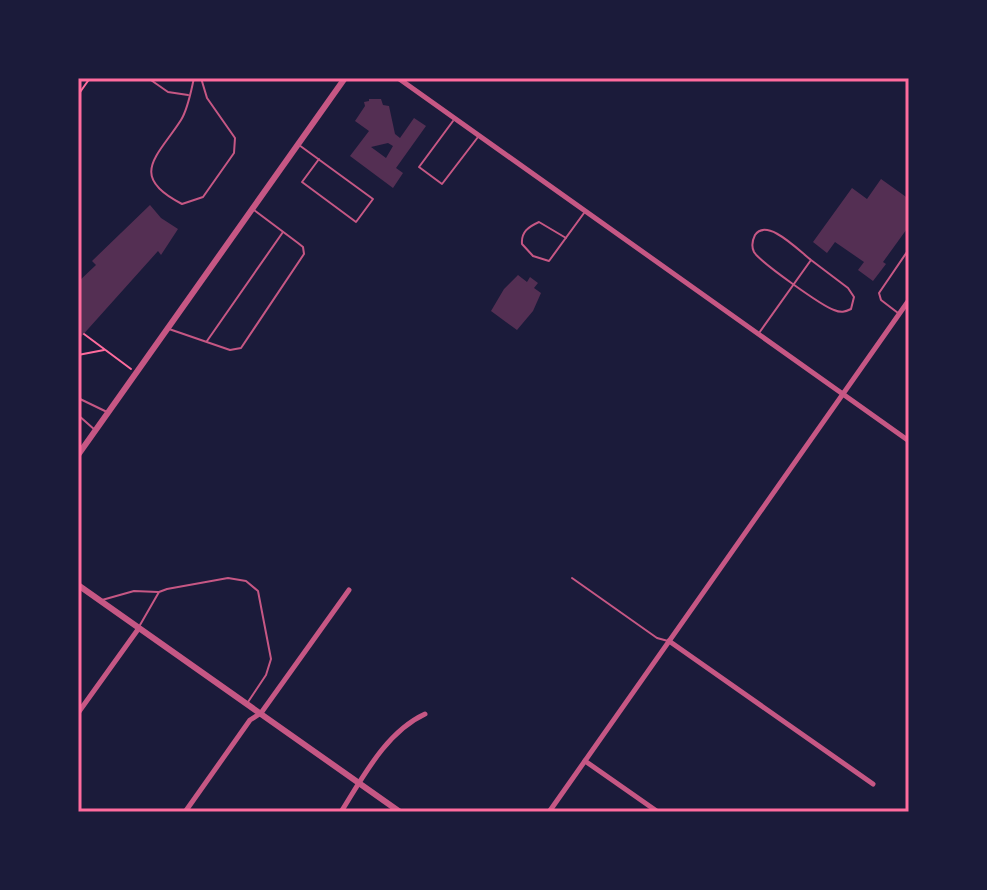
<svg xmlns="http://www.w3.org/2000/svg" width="987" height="890" font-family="Raleway,sans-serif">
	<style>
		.building { fill: #542f53; fill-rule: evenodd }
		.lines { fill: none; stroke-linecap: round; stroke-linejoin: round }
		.path { stroke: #ff6b9d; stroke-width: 2 }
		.service { stroke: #c65784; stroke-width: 2 }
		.minor { stroke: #c65784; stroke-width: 5 }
		.tertiary { stroke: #c65784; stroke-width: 6 }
		.neatline { fill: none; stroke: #ff6b9d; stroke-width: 3 }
	</style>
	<rect width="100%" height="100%" fill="#1b1b3a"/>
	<!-- building -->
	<g class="building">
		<path d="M369,99H381L383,105L389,106L395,134L400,138L414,118L426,126L396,168L403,173L393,188L350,156L369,131L355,121L365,106L364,102L369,101ZM388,143L393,146L386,158L371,147Z"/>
		<path d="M881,179L909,199V226L883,262L886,264L873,281L858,270L864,262L835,242L827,253L813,242L852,188L867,199Z"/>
		<path d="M150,205L161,218L178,229L161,255L158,251L80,338L78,282L96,265L92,261Z"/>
		<path d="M518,275L527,282L530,277L538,283L534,288L541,293L533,311L517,330L491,311L504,289Z"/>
	</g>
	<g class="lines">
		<!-- path -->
		<g class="path">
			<path d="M78,95L90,78"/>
			<path d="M84,334L131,369"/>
			<path d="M78,355L104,350"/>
		</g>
		<!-- service -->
		<g class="service">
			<path d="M148,78L168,92L188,95"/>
			<path d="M194,78C191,91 188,109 181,120C158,156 127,176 182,204L203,197L234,153L235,138L207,98L201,78"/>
			<path d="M453,121L419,167L442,184L478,137"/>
			<path d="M299,145L373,199L356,222L302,182L319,159"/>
			<path d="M566,238L539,222C528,227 521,232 522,244L533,256L549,261L584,213"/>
			<path d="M898,313L881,300L879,293L909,249"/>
			<path d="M169,329L230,350L241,348L304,254L303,247L298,243L254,210"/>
			<path d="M759,333L811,260L848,288L854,297L851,309C845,312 841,313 834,310C822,306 760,262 754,252C751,246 752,241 755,235C767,217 799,251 811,260"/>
			<path d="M207,341L283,232"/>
			<path d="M78,398L107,412"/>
			<path d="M78,415L95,430"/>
			<path d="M572,578L657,638L668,641"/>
			<path d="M102,600L134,591L158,592"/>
			<path d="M140,625L159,592L167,589L228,578L246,581L258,591L271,659L266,675L248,702"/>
		</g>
		<!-- minor -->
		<g class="minor">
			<path d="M398,78L909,441"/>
			<path d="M669,641L873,784"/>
			<path d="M78,713L139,628"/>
			<path d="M585,761L658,812"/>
			<path d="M185,812L250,720L261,713L349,590"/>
			<path d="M341,812C363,777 386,732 425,714"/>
			<path d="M549,812L909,300"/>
		</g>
		<!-- tertiary -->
		<g class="tertiary">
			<path d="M78,455L345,78"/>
			<path d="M78,585L400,812"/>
		</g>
	</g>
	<!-- border -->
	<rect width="987" height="890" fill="none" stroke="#1b1b3a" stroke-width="160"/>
	<rect x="80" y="80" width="827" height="730" class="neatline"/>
</svg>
